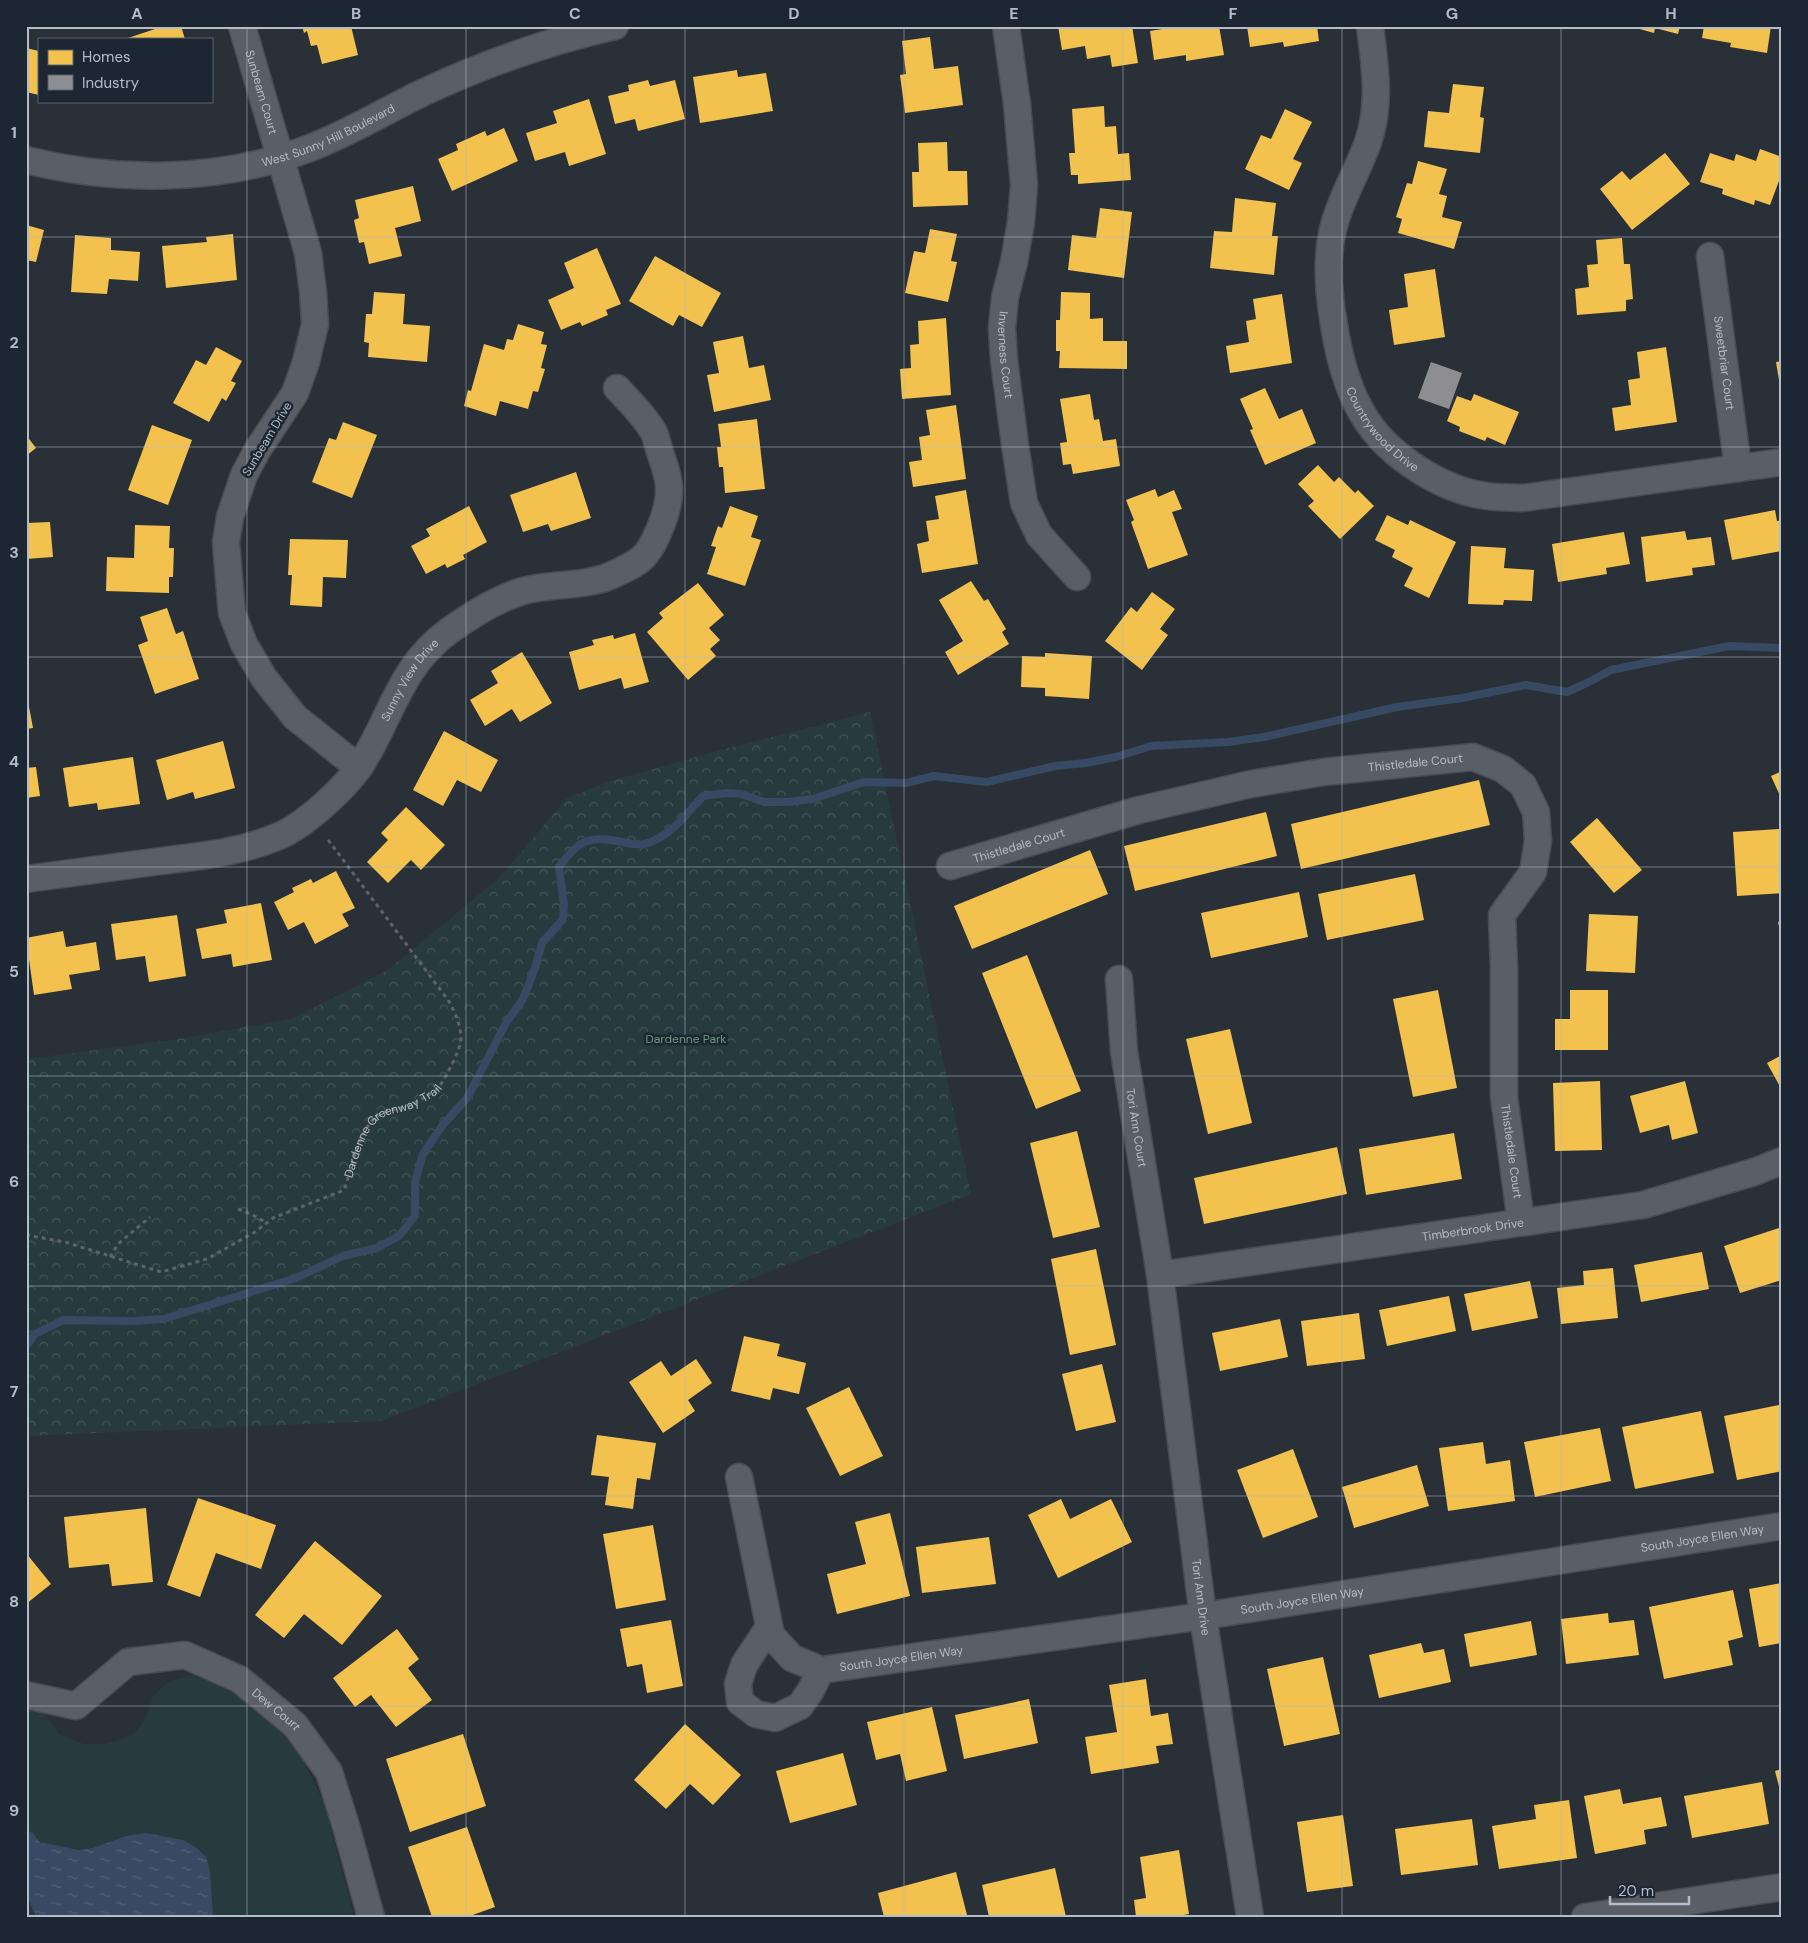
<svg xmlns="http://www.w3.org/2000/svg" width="1808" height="1943" font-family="'DM Sans',sans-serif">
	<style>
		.grass { fill: #273a3e }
		.forest { fill: url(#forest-crowns) }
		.water { fill: url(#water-ripples) }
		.homes { fill: #f2c14e }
		.industry { fill: #8d8d92 }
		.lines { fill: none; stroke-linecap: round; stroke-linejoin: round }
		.stream { stroke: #384963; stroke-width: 8 }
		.minor-casing { stroke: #484c53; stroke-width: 29 }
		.path { stroke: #5d636a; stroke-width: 3; stroke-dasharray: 4 4; stroke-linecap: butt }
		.minor { stroke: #5a5e66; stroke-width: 26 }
		.grid { fill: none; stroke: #b4bcc9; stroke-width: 1; stroke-opacity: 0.55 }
		.labels { text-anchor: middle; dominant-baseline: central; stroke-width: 5; stroke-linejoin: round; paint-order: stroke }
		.street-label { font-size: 12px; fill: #b4bcc9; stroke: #1d2633 }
		.park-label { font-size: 12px; fill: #6b9a76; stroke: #1d2633 }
		.neatline { fill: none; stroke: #b4bcc9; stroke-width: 2 }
		.grid-label { font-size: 16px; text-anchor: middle; font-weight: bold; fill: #b4bcc9 }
	</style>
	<defs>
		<pattern id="forest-crowns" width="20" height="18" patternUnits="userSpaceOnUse" patternTransform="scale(1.25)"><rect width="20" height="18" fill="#273a3e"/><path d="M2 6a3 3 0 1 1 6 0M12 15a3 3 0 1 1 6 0" fill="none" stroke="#445559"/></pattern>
		<pattern id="water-ripples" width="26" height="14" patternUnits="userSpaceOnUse" patternTransform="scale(1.25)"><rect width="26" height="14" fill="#384963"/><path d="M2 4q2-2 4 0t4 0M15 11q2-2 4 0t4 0" fill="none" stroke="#526178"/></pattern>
	</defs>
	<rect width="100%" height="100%" fill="#2a3038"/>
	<!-- grass -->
	<path class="grass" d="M194,1675L236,1694L272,1722L301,1756L324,1803L354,1917H26V1709L43,1712L59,1734L84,1744H105L133,1735L146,1718L153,1696L170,1681Z"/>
	<!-- forest -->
	<path class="forest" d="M870,712L971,1194L381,1421L26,1436V1059L173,1040L292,1019L388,970L499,878L566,799L607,782L721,750Z"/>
	<!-- water -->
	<path class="water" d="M26,1831L33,1833L41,1844L44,1843L79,1850L93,1848L126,1836L145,1833L183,1840L197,1848L206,1857L210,1871L213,1917H36L26,1893Z"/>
	<!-- homes -->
	<g class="homes">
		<path d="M164,26H181L185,39H125Z"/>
		<path d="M302,26H351L358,55L322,64L317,45L311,46L307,31L304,33Z"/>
		<path d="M1058,26H1132L1138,63L1112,67L1110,55L1087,59L1085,46L1062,50Z"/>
		<path d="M1181,26H1219L1224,55L1186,61V55L1154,60L1150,31Z"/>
		<path d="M1247,26H1317L1319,41L1284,47L1283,42L1250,47Z"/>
		<path d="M1629,26H1680L1678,34L1655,28L1654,33Z"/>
		<path d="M1704,26H1771L1767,53L1730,47L1731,43L1702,38Z"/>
		<path d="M930,37L934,69L958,66L963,105L905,113L900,75L906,74L902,41Z"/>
		<path d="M26,48L39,51V95L26,92Z"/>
		<path d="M737,70L738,77L766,73L773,111L700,123L693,77Z"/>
		<path d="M648,80L650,86L675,80L685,119L638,131L635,119L615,124L608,96L629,91L628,85Z"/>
		<path d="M1453,84L1484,87L1480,117L1484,118L1480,153L1424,147L1428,111L1449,113Z"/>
		<path d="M589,99L606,154L569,166L565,152L535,161L526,133L557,123L553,111Z"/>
		<path d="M1104,106L1105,127L1116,126L1118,154L1129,153L1131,180L1078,184V175H1071L1069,153H1075L1072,109Z"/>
		<path d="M1285,109L1312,122L1293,159L1302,163L1289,190L1245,169L1261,135L1271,139Z"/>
		<path d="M504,128L518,161L452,191L438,159L458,150L456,144L485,131L487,136Z"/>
		<path d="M947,142L948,171H967L968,205L913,207L912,172H919L918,143Z"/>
		<path d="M1760,149L1782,157V173L1770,205L1755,200L1754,205L1722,194L1723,189L1700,182L1710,153L1734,161L1736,154L1756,161Z"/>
		<path d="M1665,153L1690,184L1632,230L1600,189L1622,171L1630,180Z"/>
		<path d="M1418,161L1447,169L1439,194L1447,196L1442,217L1462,222L1454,249L1398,233L1402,219L1396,217L1407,183L1412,184Z"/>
		<path d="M413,186L421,221L395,228L402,256L369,264L364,242L359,243L354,220L359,218L355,200Z"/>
		<path d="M1235,198L1276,203L1272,236H1278L1274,275L1210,268L1214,231L1232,232Z"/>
		<path d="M1100,208L1132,212L1124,278L1068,270L1072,235L1096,238Z"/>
		<path d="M26,225L44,230L36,262L26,260Z"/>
		<path d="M930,229L957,234L951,261L957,262L948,302L905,293L914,251L925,253Z"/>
		<path d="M233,234L237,280L166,288L162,246L207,242L206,237Z"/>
		<path d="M75,235L111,238V250L140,252L138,281L109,279L107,294L71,292Z"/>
		<path d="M1622,238L1624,264H1630L1633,299L1626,300V311L1577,315L1575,289L1589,287L1587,265L1598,264L1596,240Z"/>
		<path d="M597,248L621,304L606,310L608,315L582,326L580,322L561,330L548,300L574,288L564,263Z"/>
		<path d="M655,256L721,293L702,327L679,315L673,326L629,301Z"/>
		<path d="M1435,269L1445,337L1394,345L1389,310L1408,307L1404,274Z"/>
		<path d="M374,292L405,294L403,324L430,326L427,362L368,357L369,343L364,342L366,314H372Z"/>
		<path d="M1061,292L1090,293V319L1103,318V341H1127V369L1059,368L1060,351H1056V320H1060Z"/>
		<path d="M1282,294L1292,363L1230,373L1226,346L1249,342L1246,321L1256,319L1253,299Z"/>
		<path d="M946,318L951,395L902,399L900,369L911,368L910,345L919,344L918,321Z"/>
		<path d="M518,324L544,332L541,344L547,345L541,368L545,369L538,392L533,391L528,409L500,401L496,416L464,406L468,390L471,391L484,344L504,350L507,339L513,340Z"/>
		<path d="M743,336L749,368L764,365L771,400L714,412L707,375L719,373L713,342Z"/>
		<path d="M216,347L242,361L231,381L236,383L226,401L222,398L209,422L173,403L196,360L206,365Z"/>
		<path d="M1666,347L1677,422L1615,431L1612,408L1631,405L1628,380L1640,378L1637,352Z"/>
		<path d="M1782,361V392H1781L1776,362Z"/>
		<path d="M1265,388L1279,419L1302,409L1316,443L1265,465L1250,430L1253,429L1240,399Z"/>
		<path d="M1090,394L1094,420L1099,419L1103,441L1116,439L1120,466L1073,474L1071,464L1063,465L1060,443L1067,442L1060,399Z"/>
		<path d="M1474,394L1519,412L1505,445L1487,437L1485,441L1459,431L1460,427L1447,421L1457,396L1471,401Z"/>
		<path d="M956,405L966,479L913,487L909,462L922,460L919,437L930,435L926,410Z"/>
		<path d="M757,419L765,489L725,493L723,467H719L717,447H721L718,424Z"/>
		<path d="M343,422L377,435L352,498L312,482L329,438L336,440Z"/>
		<path d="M152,425L192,440L168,505L128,490Z"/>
		<path d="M26,435L36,448L26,456Z"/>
		<path d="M1318,465L1334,482L1339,477L1355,493L1358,490L1374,506L1340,539L1308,506L1314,501L1298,484Z"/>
		<path d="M576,472L591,518L551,531L548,524L523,532L510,495Z"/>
		<path d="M1155,489L1158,497L1174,490L1182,509L1172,512L1188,555L1148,569L1131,522L1134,520L1126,500Z"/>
		<path d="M966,490L978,564L922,573L917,544L929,541L926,521L939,519L935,496Z"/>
		<path d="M469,506L487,542L463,555L465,559L447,568L445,564L426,574L411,546L430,536L426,529Z"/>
		<path d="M730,506L758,516L751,537L761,540L745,586L707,574L716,547L711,546L718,526L722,528Z"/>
		<path d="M1775,510L1777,521L1782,520L1781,551L1732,560L1724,520Z"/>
		<path d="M1387,515L1408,525L1410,520L1456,542L1429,598L1404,586L1413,568L1392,557L1395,550L1375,540Z"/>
		<path d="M50,522L53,557L26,559V523Z"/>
		<path d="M135,525L170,526L169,548H174L173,577H169V593L106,591L107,557L134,558Z"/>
		<path d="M1685,531L1687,540L1711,537L1715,565L1692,568L1693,575L1646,582L1641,537Z"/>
		<path d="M1624,532L1630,564L1606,568L1607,574L1558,582L1552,544Z"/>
		<path d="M290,539L348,540L346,578L323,577L322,607L290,605L292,575H288Z"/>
		<path d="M1471,546L1506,548L1504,568L1534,570L1532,601L1504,600L1503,605L1468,604Z"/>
		<path d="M971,581L984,601L988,599L1006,629L1002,632L1009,644L958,675L945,652L963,641L939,600Z"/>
		<path d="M698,583L724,615L709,628L720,640L710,649L716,656L688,680L647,632L663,618L659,613Z"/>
		<path d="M1152,592L1175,609L1160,629L1168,635L1142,670L1105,641L1131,607L1137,612Z"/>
		<path d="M167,608L176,634L183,631L199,679L155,694L138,645L148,641L140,617Z"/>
		<path d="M635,633L649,682L624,689L621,678L579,690L569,652L594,645L592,640L613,635L614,639Z"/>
		<path d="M522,652L552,703L520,722L512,709L485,726L470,700L498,683L491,671Z"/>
		<path d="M1045,653L1092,656L1089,699L1045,696V688L1021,687L1022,656L1045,657Z"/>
		<path d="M26,691L33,728L26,729Z"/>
		<path d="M444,731L498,760L481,792L457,780L443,806L413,790Z"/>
		<path d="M223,741L235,788L195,799L193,792L167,800L156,760Z"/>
		<path d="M133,757L140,804L98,810L97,803L69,807L63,768Z"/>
		<path d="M36,767L40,796L26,798V768Z"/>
		<path d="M1782,771V800L1771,776Z"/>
		<path d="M1479,780L1490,825L1301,869L1291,824Z"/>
		<path d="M406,807L445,845L421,870L411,860L388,883L367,862L388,840L381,833Z"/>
		<path d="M1266,812L1277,856L1135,891L1124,846Z"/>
		<path d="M1597,818L1642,870L1614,893L1570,842Z"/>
		<path d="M1779,829L1782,893L1737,896L1733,832Z"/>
		<path d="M1090,850L1108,894L972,949L954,906Z"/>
		<path d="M336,871L355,908L342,914L349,926L315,944L304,922L288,930L274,902L294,892L292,888L311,879L313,883Z"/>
		<path d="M1415,874L1424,920L1327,940L1318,894Z"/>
		<path d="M1299,892L1308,937L1211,958L1201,913Z"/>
		<path d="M261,903L272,960L233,967L231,954L202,959L196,929L227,923L224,910Z"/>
		<path d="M1589,914L1638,916L1635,973L1586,971Z"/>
		<path d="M177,915L186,976L149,982L145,956L116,960L111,924Z"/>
		<path d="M1782,921V935H1781L1778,922Z"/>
		<path d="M63,931L66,947L96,942L100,970L69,975L72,989L34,995L26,938Z"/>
		<path d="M1027,955L1081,1091L1036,1109L982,973Z"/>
		<path d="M1438,990L1457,1088L1413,1097L1393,999Z"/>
		<path d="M1570,990H1608V1050H1555V1019H1570Z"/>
		<path d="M1230,1029L1252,1123L1208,1134L1186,1039Z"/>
		<path d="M1782,1055V1090L1767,1063Z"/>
		<path d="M1600,1081L1602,1150L1555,1151L1553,1083Z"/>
		<path d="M1685,1081L1698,1133L1672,1140L1669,1125L1640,1133L1630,1096Z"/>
		<path d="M1077,1131L1100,1227L1053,1238L1030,1143Z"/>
		<path d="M1454,1133L1462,1179L1366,1195L1359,1149Z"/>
		<path d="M1337,1147L1347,1194L1204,1224L1194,1178Z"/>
		<path d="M1779,1228L1782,1236V1280L1740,1293L1724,1246Z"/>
		<path d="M1096,1249L1116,1345L1070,1355L1051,1259Z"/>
		<path d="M1702,1252L1709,1289L1641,1302L1634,1265Z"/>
		<path d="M1613,1268L1618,1318L1561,1324L1557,1288L1584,1285L1583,1271Z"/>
		<path d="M1530,1281L1538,1318L1472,1331L1464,1294Z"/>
		<path d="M1449,1296L1456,1331L1387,1346L1379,1310Z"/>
		<path d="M1359,1313L1365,1359L1307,1366L1301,1321Z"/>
		<path d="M1280,1319L1288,1357L1220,1371L1212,1333Z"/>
		<path d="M744,1336L780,1344L777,1356L806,1363L799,1394L773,1388L770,1400L731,1391Z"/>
		<path d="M696,1359L712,1383L688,1400L695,1411L663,1433L629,1382L661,1361L671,1376Z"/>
		<path d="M1102,1364L1116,1422L1076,1431L1062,1374Z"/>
		<path d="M849,1387L883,1456L840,1476L806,1408Z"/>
		<path d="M1779,1405L1782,1417V1471L1737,1480L1724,1416Z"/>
		<path d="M1701,1411L1714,1473L1635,1489L1622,1427Z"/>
		<path d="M1600,1428L1611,1481L1535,1497L1524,1442Z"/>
		<path d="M597,1435L656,1443L650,1480L637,1478L633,1509L605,1505L609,1477L591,1475Z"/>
		<path d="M1483,1442L1486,1464L1510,1460L1515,1501L1448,1511L1439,1448Z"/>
		<path d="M1293,1449L1318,1517L1263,1538L1237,1470Z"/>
		<path d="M1417,1465L1429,1506L1354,1528L1342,1487Z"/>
		<path d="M198,1498L276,1525L261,1569L216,1553L200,1597L167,1585Z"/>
		<path d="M1061,1499L1070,1519L1111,1499L1132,1542L1058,1578L1028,1515Z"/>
		<path d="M146,1508L153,1582L112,1586L109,1564L69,1568L64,1517Z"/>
		<path d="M890,1513L910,1596L837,1614L827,1574L866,1564L855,1522Z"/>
		<path d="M653,1525L666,1600L616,1609L603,1534Z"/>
		<path d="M989,1537L996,1584L922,1593L916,1547Z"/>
		<path d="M315,1541L382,1596L342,1645L304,1614L284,1638L255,1615Z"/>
		<path d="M26,1553L51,1584L26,1604Z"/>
		<path d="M1782,1583V1643L1759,1647L1749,1589Z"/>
		<path d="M1733,1590L1743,1637L1728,1641L1733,1665L1664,1679L1649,1607Z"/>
		<path d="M1608,1613L1609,1623L1634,1620L1639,1655L1566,1664L1561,1619Z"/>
		<path d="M671,1620L683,1686L647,1693L642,1664L627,1667L620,1629Z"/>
		<path d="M1531,1621L1537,1655L1470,1667L1464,1634Z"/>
		<path d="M397,1629L419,1659L408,1668L432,1700L396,1727L371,1695L355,1707L333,1678Z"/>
		<path d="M1421,1643L1424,1653L1444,1649L1451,1682L1379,1698L1369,1655Z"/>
		<path d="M1323,1657L1340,1734L1284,1746L1267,1669Z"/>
		<path d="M1146,1679L1151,1716L1168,1713L1173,1744L1156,1746L1159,1763L1091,1774L1085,1737L1117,1732L1109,1685Z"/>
		<path d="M1029,1699L1038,1743L964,1759L955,1715Z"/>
		<path d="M932,1707L947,1771L906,1781L900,1754L876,1760L867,1722Z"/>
		<path d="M685,1724L741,1775L713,1805L690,1784L666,1809L634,1780Z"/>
		<path d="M463,1734L486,1806L410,1832L386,1759Z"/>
		<path d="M843,1753L857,1805L790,1823L776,1771Z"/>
		<path d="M1782,1769V1794H1781L1775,1771Z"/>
		<path d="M1762,1782L1769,1824L1692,1838L1684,1796Z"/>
		<path d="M1620,1789L1623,1804L1661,1797L1667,1826L1644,1830L1646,1844L1595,1854L1584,1796Z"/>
		<path d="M1569,1800L1577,1858L1499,1869L1492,1826L1536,1819L1534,1805Z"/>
		<path d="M1343,1815L1353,1886L1307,1892L1297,1822Z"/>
		<path d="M1472,1819L1478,1865L1401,1875L1395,1829Z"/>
		<path d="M467,1827L495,1907L467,1917H432L408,1847Z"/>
		<path d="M1179,1850L1189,1914L1173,1917H1136L1134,1900L1146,1898L1140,1857Z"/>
		<path d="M1055,1868L1066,1917H989L982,1885Z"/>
		<path d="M956,1872L967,1915L959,1917H884L878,1893Z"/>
	</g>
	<!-- industry -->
	<path class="industry" d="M1431,362L1462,373L1449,409L1418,398Z"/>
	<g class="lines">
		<!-- stream -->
		<path class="stream" d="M26,1346L35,1334L63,1320L134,1321L164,1319L296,1278L343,1256L377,1248L399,1236L415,1216V1182L423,1154L442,1126L467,1098L506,1023L523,999L535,968L542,943L563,919L564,905L559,867C577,843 586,835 617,841C625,843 635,845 644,844C670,838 686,814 703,796L726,793L741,794L764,802H789L813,799L864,782L906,783L934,776L987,782L1055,766L1086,763L1116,757L1151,746L1228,742L1264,737L1397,707L1462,698L1526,685L1567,692L1589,682L1611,670L1729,646L1782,648"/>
		<!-- minor casing -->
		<g class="minor-casing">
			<g id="minor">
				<path id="s2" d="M242,26L308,253L313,292L315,324L306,362L295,393L258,449L244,475L230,517L226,542L229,579L232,613L244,644L264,678L295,717L359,768"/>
				<path id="s3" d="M1006,26L1017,104L1024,185L1021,222L1014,262L1005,297L1002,328L1004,360L1015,445L1024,503L1039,535L1077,577"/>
				<path id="s4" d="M1370,26C1375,66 1381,104 1368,142C1357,173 1339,201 1332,234C1326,262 1329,296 1334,325C1339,357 1348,393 1367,421C1391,457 1442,490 1486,496C1498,498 1511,497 1523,498L1782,462"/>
				<path id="s5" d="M26,160C118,183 221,182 310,148C349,133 385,111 422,93C484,64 549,41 615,26"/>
				<path id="s6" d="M1710,256L1738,468"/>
				<path id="s7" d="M950,866L1139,810L1251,784L1324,772L1473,757L1503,769L1523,785L1536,812L1538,841L1533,872L1502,915L1504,968V1097L1521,1222"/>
				<path id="s8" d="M26,879C71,873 116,867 161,861C201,856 242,852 279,836C305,825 344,789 360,766C391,719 399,667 449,631C471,615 496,599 523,591C551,583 583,587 610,576C622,570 637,565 646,554C657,540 670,507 669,489C669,475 663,462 659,449C657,443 656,436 653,431C644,415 629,401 617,388"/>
				<path id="s9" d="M1119,979L1124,1051L1160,1275L1203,1616L1250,1917"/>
				<path id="s10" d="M1160,1275L1643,1205L1754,1172L1782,1161"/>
				<path id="s11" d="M739,1477L771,1635L792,1658L821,1670L1203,1616L1782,1526"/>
				<path d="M769,1627L744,1665L738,1684L740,1702L756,1714L775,1718L800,1706L811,1690L821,1670"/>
				<path id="s12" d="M26,1695L76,1706L128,1662L185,1655L239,1679L295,1725L329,1772L346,1826L371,1917"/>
				<path d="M1585,1917L1782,1887"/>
			</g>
		</g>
		<!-- path -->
		<g class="path">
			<path d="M238,1209L251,1214L267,1223"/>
			<path id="s1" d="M26,1235L65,1242L161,1272L207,1259L255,1232L273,1218L344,1190C351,1170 358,1137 371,1122C384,1107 398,1111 412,1104C420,1100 432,1094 438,1088C444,1081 461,1049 461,1039C461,1025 455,1012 448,1000L326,837"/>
			<path d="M110,1257L118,1244L150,1217"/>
		</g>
		<!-- minor -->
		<use href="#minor" class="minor"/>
	</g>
	<!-- grid -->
	<path class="grid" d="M247,26V1917M466,26V1917M685,26V1917M904,26V1917M1123,26V1917M1342,26V1917M1561,26V1917M26,237H1782M26,447H1782M26,657H1782M26,867H1782M26,1076H1782M26,1286H1782M26,1496H1782M26,1706H1782"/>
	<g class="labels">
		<!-- street labels -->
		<g class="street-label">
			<text stroke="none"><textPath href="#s2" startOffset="69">Sunbeam Court</textPath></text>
			<text stroke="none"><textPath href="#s5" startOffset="310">West Sunny Hill Boulevard</textPath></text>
			<text stroke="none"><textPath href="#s3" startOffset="332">Inverness Court</textPath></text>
			<text stroke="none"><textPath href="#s6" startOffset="108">Sweetbriar Court</textPath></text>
			<text stroke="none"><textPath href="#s4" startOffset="426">Countrywood Drive</textPath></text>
			<text transform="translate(267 439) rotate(-59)">Sunbeam Drive</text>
			<text stroke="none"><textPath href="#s8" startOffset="465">Sunny View Drive</textPath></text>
			<text stroke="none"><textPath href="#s7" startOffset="478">Thistledale Court</textPath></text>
			<text stroke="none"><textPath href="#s7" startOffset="72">Thistledale Court</textPath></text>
			<text stroke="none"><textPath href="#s9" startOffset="150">Tori Ann Court</textPath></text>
			<text stroke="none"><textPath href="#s1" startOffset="425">Dardenne Greenway Trail</textPath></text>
			<text stroke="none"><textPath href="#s7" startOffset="974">Thistledale Court</textPath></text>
			<text stroke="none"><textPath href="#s10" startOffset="316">Timberbrook Drive</textPath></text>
			<text stroke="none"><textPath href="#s11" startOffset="1115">South Joyce Ellen Way</textPath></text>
			<text stroke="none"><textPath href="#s9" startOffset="624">Tori Ann Drive</textPath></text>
			<text stroke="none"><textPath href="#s11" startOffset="710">South Joyce Ellen Way</textPath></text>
			<text stroke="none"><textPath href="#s11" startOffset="305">South Joyce Ellen Way</textPath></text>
			<text stroke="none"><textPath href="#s12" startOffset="284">Dew Court</textPath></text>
		</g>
		<!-- park labels -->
		<g class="park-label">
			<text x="686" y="1039">Dardenne Park</text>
		</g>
	</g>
	<!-- border -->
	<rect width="1808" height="1943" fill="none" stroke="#1d2633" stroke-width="55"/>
	<!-- legend -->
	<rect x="38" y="38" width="175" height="65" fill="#1d2633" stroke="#59626f"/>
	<rect x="48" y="50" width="25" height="15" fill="#f2c14e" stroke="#59626f"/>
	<text x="82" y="62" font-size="15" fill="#b4bcc9">Homes</text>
	<rect x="48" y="75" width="25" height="15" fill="#8d8d92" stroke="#59626f"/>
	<text x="82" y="88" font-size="15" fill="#b4bcc9">Industry</text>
	<!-- scale -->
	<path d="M1610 1896v8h79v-8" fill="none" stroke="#b4bcc9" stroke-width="2.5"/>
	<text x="1618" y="1896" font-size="15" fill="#b4bcc9" stroke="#1d2633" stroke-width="4" paint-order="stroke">20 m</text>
	<rect x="28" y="28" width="1752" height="1888" class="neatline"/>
	<g class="grid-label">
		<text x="137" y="19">A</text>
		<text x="356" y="19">B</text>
		<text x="575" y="19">C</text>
		<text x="794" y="19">D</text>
		<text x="1014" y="19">E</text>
		<text x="1233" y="19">F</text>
		<text x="1452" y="19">G</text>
		<text x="1671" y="19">H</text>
		<text x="14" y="138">1</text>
		<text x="14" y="348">2</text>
		<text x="14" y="558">3</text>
		<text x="14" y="767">4</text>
		<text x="14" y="977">5</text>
		<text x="14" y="1187">6</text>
		<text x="14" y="1397">7</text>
		<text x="14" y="1607">8</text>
		<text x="14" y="1816">9</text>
	</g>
</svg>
